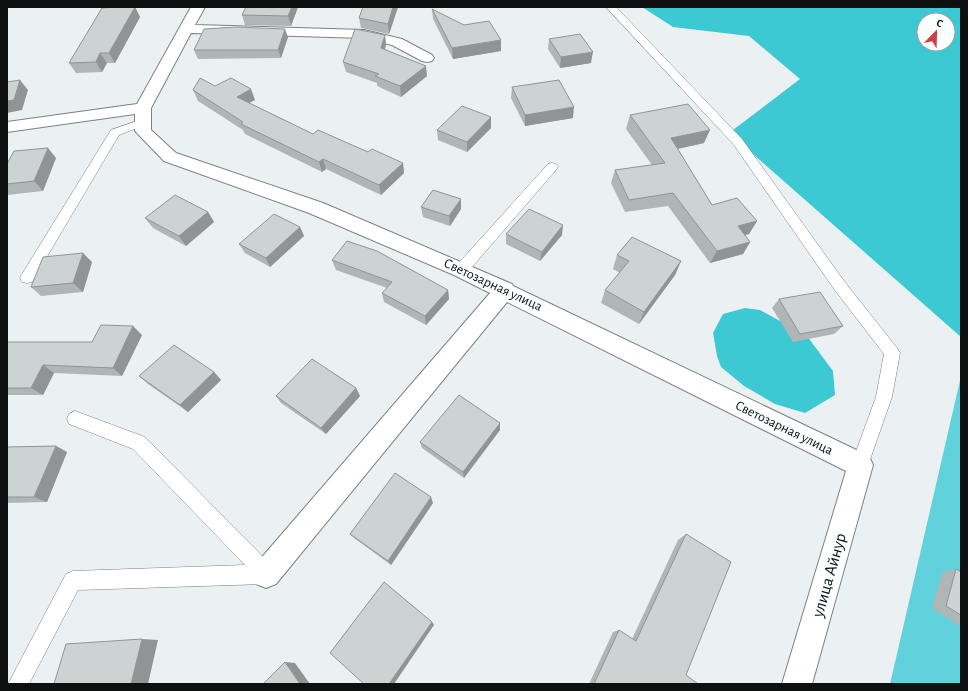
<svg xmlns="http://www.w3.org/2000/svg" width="968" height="691" font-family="'Alegreya Sans',sans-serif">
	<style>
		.green { fill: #61d2dc }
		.forest { fill: #3dc9d4; fill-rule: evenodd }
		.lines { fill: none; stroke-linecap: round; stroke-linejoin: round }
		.service-casing { stroke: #7c8182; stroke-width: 1 }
		.minor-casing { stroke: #7c8182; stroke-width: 2 }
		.service { fill: #fff; fill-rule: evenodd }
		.minor { fill: #fff; fill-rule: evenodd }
		.wall { fill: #b0b5b5 }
		.shaded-wall { fill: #909494 }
		.building { fill: #cdd3d3; stroke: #909494 }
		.labels { text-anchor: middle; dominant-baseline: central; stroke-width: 3.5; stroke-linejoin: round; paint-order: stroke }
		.street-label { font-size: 14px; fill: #0e1010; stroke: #f9ffff }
		.near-street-label { font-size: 17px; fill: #0e1010; stroke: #f9ffff }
	</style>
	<rect width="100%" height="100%" fill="#ebf1f2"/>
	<!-- green -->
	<path class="green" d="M961,376V684H890Z"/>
	<!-- forest -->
	<g class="forest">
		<path d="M642,7H961V337L729,133L800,79L749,36L673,27ZM924,20H948V44H924Z"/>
		<path d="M745,308L760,310L807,336L833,371L835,395L805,413L775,404L744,386L721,367L717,356L713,333L723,314Z"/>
	</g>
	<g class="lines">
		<!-- service casing -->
		<g class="service-casing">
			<g id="service">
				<path d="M606,7H616L742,139L844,281L897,348L900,353L892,397L866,471L860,473L854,471L851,465L876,397L884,354L834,289L734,145Z"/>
				<path d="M143,119L147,120L149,122L147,124L119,135L32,282L27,283L22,282L20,278L22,274L111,130Z"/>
				<path d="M552,163L556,164L558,167L556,170L466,274L461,275L456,274L454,270L456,266L548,164Z"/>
				<path d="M75,411L145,437L273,567L276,574L273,581L266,584L78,590L29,684H8L66,574L73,571L245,565L133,449L69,424L67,419L69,414Z"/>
			</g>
		</g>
		<!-- minor casing -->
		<g class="minor-casing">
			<path id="minor" d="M191,7H205L195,25L364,30L402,39L432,55L434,58L432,61L427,62L422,61L392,45L364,38L191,33L151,108V130L176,153L323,203L512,284L513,286L869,456L873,465L812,684H782L846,471L507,302L276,584L266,588L256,584L252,574L256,564L490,293L454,275L309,213L164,161L135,131V114L7,132V122L137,104Z"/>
		</g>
		<!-- service -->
		<use href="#service" class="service"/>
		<!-- minor -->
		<use href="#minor" class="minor"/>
	</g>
	<!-- wall -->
	<g class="wall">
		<path d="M118,7H135L140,17L115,63H107L102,72L76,73L69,63Z"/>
		<path d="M298,7L291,26L245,25L242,15Z"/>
		<path d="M363,7H398L389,34L361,28L359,18Z"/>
		<path d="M432,9L501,51L453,59L433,19Z"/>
		<path d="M385,35L386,45L385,49L427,76L401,97L377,86V83L346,72L343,62Z"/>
		<path d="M288,37L281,58L198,59L194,50Z"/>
		<path d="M549,39L591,63L560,68L548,49Z"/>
		<path d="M215,86L255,100L249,103L313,134L368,152L403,163L404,173L381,195L326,169L322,172L245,134L243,130L198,101L193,90Z"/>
		<path d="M512,87L573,118L525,126L511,98Z"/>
		<path d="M630,115L704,143L678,149L712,205L757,221L749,234L745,235L750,242L743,254L710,263L668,206L625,212L611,183L615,170L652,165L626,129Z"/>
		<path d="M491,128L467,152L438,140L437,130Z"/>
		<path d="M56,158L43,191L7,195V164Z"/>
		<path d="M421,207L461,209L450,226L423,217Z"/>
		<path d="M208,212L214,222L186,246L153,228L145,218Z"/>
		<path d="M300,227L304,236L270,267L245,253L239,244Z"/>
		<path d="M506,234L562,235L540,261L506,244Z"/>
		<path d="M617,255L681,261L675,275L639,324L601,303L605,290L620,273L613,269Z"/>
		<path d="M332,260L448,290L449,299L426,325L384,302L382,293L387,288L336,270Z"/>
		<path d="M92,262L83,292L41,296L31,287Z"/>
		<path d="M779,299L843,326L834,334L793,342L772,308Z"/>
		<path d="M142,335L122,376L54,373L43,395H7V342H92Z"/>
		<path d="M214,372L221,380L188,412L148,384L139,376Z"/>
		<path d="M356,388L360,396L326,434L281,403L276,396Z"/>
		<path d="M500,423V430L464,478L422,448L420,442Z"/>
		<path d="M56,446L67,452L47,502L7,503V447Z"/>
		<path d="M433,503L391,565L354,538L350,534Z"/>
		<path d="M686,534V675L698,684H589L613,632L619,630L632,639L678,540Z"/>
		<path d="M956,569L961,572V627L932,608L942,573Z"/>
	</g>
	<!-- shaded-wall -->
	<g class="shaded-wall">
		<path d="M135,7L140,17L115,63L109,53Z"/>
		<path d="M292,7H298L291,26L288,16Z"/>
		<path d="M393,7H398L389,34L388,24Z"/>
		<path d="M285,29L288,37L281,58L278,50Z"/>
		<path d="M385,35L386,45L382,58L381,48Z"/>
		<path d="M501,40V51L453,59L452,48Z"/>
		<path d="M593,52L591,63L560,68L561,57Z"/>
		<path d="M100,53L107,63L102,72L96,62Z"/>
		<path d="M426,66L427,76L401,97L400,86Z"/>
		<path d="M20,80L28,90L22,110L7,113V101Z"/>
		<path d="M251,89L255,100L241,107L237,97Z"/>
		<path d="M574,107L573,118L525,126V115Z"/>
		<path d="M491,117V128L467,152V142Z"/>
		<path d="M710,130L704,143L667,151L671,138Z"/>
		<path d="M48,148L56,158L43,191L34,181Z"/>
		<path d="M323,159L326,169L322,172L319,162Z"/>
		<path d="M403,163L404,173L381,195L379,185Z"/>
		<path d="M461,199V209L450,226L449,216Z"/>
		<path d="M208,212L214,222L186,246L179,236Z"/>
		<path d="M757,221L749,234L731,239L738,226Z"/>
		<path d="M563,225L562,235L540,261L542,252Z"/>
		<path d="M300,227L304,236L270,267L266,258Z"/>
		<path d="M750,242L743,254L710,263L717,251Z"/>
		<path d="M83,253L92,262L83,292L73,283Z"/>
		<path d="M681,261L675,275L639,324L644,312Z"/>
		<path d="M448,290L449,299L426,325L425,316Z"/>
		<path d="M133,326L142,335L122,376L113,368Z"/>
		<path d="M43,365L54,373L43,395L31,388Z"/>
		<path d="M214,372L221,380L188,412L180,405Z"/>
		<path d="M356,388L360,396L326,434L321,428Z"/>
		<path d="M500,423V430L464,478L463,472Z"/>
		<path d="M56,446L67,452L47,502L34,497Z"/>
		<path d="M431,497L433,503L391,565L388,561Z"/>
		<path d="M432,622L434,625L394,684H389Z"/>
		<path d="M142,639L158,640L148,684H131Z"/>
		<path d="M285,662L295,663L310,684H300Z"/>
	</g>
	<!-- building -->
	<g class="building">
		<path d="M118,7H135L109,53H100L96,62L69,63L102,8Z"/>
		<path d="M246,7H292L288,16L242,15Z"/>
		<path d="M363,7H393L388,24L359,18Z"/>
		<path d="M432,9L464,25L489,21L501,40L452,48Z"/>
		<path d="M236,27L285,29L278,50H194L204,29Z"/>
		<path d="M355,29L385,35L381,48L426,66L400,86L375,76L379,74L343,62Z"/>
		<path d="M580,34L593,52L561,57L549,39Z"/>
		<path d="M200,78L215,86L231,78L251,89L237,97L313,134L318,130L368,152L372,149L403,163L379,185L323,159L319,162L241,124L243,122L193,90Z"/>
		<path d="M20,80L14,100L7,101V82Z"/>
		<path d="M559,80L574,107L525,115L512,87Z"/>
		<path d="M688,104L710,130L671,138L712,205L737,198L757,221L738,226L750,242L717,251L673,193L629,200L615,170L665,163L630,115Z"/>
		<path d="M462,106L491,117L467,142L437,130Z"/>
		<path d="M48,148L34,181L7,184V164L14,151Z"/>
		<path d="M433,190L461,199L449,216L421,207Z"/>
		<path d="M175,195L208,212L179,236L145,218Z"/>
		<path d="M529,209L563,225L542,252L506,234Z"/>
		<path d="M274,214L300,227L266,258L239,244Z"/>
		<path d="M632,237L681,261L644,312L605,290L629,261L617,255Z"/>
		<path d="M347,241L377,251L448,290L425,316L382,293L392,282L332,260Z"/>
		<path d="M83,253L73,283L31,287L43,257Z"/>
		<path d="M820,292L843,326L800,334L779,299Z"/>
		<path d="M101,325L133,326L113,368L43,365L31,388H7V342H92Z"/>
		<path d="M174,345L214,372L180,405L139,376Z"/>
		<path d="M312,359L356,388L321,428L276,396Z"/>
		<path d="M459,395L500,423L463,472L420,442Z"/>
		<path d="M56,446L34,497H7V447Z"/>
		<path d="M395,473L431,497L388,561L350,534Z"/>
		<path d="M686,534L731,562L686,675L698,684H594L619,630L636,641Z"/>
		<path d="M956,569L961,572V615L946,606Z"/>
		<path d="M384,582L432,622L389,684H364L330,653Z"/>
		<path d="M142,639L131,684H54L66,644Z"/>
		<path d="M285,662L300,684H263Z"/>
	</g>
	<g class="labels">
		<!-- street labels -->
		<g class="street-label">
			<text transform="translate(493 285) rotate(25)">Светозарная улица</text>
			<text transform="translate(784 428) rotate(26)">Светозарная улица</text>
		</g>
		<!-- near-street labels -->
		<g class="near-street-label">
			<text transform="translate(829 575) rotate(-74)">улица Айнур</text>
		</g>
	</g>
	<!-- border -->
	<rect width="968" height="691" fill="none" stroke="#0e1010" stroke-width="16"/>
	<!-- north arrow -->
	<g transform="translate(936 32) rotate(23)"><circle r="19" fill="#f9ffff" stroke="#9b9f9f"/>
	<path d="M0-3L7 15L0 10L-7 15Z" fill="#ce3e43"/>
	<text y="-6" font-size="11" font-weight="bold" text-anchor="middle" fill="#0e1010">С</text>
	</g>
</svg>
